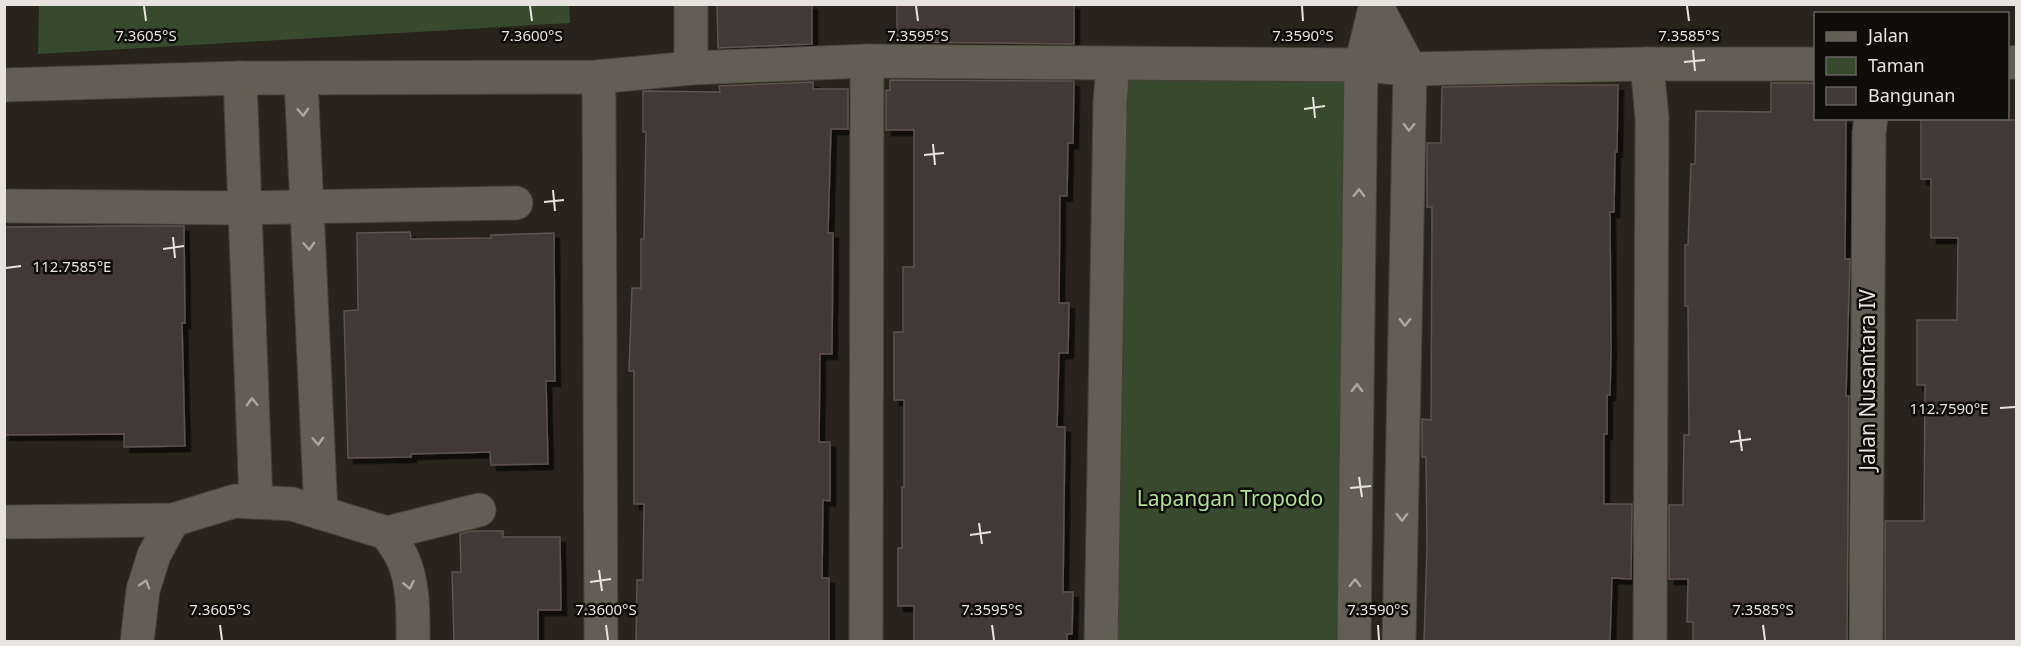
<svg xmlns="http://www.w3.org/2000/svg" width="2021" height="646" font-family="'Noto Sans',sans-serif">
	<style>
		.green { fill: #374a2e }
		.building { fill: #433934; stroke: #5e524d; stroke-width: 1.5; filter: url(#shadow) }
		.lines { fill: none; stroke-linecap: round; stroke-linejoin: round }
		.minor-casing { stroke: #444139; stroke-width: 35 }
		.minor { stroke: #625e53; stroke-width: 33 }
		.oneway { stroke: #aba89f }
		.ticks { fill: none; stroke: #e6e4dd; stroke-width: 2 }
		.labels { text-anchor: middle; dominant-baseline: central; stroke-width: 5; stroke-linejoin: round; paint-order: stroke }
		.street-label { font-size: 21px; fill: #e6e4dd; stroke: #0f0d09 }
		.park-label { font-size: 21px; fill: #afe098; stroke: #0f0d09 }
		.ticks-label { font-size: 15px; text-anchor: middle; fill: #e6e4dd; stroke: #0f0d09; stroke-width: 5; stroke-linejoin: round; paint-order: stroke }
	</style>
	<defs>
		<filter id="shadow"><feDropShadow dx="5.5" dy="5.5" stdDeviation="0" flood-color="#0009"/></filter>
	</defs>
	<rect width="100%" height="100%" fill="#28241b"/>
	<!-- green -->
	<g class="green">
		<path d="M39,5L569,4L570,23L38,54Z"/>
		<path d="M1113,64L1361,65L1354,641L1101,642Z"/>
	</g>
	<!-- building -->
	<g class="building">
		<path d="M717,4H812V44L718,48Z"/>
		<path d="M897,4H1074V44L897,42Z"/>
		<path d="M890,80L1074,81L1073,143H1068L1067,196H1060L1059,303H1069L1068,353H1059L1057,427H1065L1063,592H1073L1072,634H1067V642H914V606H898V548H902V487H904V400H894V332H903V267H914V130H886V90H890Z"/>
		<path d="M813,82V89H848V129H831L828,233H833L832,354H820L819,442H830V501L823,500L822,578H829V642H636L637,580H643L644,504H634V371H629L632,288H641V239H644L646,132H643V91L720,92L719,86Z"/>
		<path d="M1771,83H1815V118H1846L1845,259H1850L1846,396H1849L1847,642H1693V622H1687L1688,579H1669V505H1683L1684,435H1689L1688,306H1685V245H1688L1691,164H1695L1696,111L1771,112Z"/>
		<path d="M1534,85H1618L1617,152H1615L1614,212H1610L1611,350L1610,395H1607V434H1604V504H1632L1631,579L1612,578L1610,642H1424L1427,548L1426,457H1422V419L1431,420L1432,207H1427V143H1441L1442,87Z"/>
		<path d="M1921,118L2016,120V642H1885V521H1924L1925,385H1917V320H1957L1958,238H1931V179H1921Z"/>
		<path d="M121,226H184L185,323H182L185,446L124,447V434L4,435V227Z"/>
		<path d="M410,232L411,239L491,238V235L554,233L555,381H546L548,464L491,465L490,452L411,454V457L348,458L344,311L358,310L357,233Z"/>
		<path d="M471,531H503V537H560L561,610H538V642H454L452,572H461L460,534Z"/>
	</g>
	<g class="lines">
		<!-- minor casing -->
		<g class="minor-casing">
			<g id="minor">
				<path d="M691,4V68"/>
				<path d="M1377,7L1410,69L1399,642"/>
				<path d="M2008,63L2016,62"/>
				<path d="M1647,64L1652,118L1650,642"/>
				<path d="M597,77L599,96L601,642"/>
				<path d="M240,78L256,502"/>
				<path d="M301,79L321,513"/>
				<path d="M4,85L240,78L597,77L691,68L867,61L1361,65L1410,69L1647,64H1816"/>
				<path d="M9,206L245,208L516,203"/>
				<path d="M5,522L173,520L235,501L292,504L387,533L479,510"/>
				<path d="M387,533C392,541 398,549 402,557C414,582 413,614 413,642"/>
				<path d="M137,642L143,590L154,555L173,520"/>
				<path d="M866,642L867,61"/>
				<path d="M1101,642L1110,102L1113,64"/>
				<path d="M1354,642L1361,65L1376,4"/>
				<path d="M1866,642L1869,133L1871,118"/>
			</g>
		</g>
		<!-- minor -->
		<use href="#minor" class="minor"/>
	</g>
	<!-- one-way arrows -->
	<defs><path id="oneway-chevron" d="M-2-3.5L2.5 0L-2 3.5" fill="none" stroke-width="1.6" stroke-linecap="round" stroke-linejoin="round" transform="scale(1.5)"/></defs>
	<g class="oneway">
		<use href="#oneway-chevron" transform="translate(303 112) rotate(87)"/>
		<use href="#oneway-chevron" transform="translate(1409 127) rotate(91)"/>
		<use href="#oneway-chevron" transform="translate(1359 193) rotate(-89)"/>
		<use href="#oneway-chevron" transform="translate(309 246) rotate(87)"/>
		<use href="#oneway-chevron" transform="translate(1405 322) rotate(91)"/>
		<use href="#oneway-chevron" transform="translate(1357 388) rotate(-89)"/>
		<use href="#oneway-chevron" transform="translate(252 402) rotate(-92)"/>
		<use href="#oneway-chevron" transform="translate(318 441) rotate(87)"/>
		<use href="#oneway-chevron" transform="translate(1402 517) rotate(91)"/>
		<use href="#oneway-chevron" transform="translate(1355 583) rotate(-89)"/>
		<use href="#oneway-chevron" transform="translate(145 584) rotate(-73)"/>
		<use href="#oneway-chevron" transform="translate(409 585) rotate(79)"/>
	</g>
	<!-- ticks -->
	<path class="ticks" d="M144,6L146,21M530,6L532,21M916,6L918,21M1302,6L1303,21M1687,6L1689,21M1693,50L1695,71M1684,62L1705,60M1313,97L1315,118M1304,109L1325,106M933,144L935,165M924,155L944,153M553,190L555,211M544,202L564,200M173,237L175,258M163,249L184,246M6,268L21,266M2000,408L2015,407M1739,430L1742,451M1730,442L1751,439M1359,477L1362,497M1350,488L1371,486M979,523L982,544M970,535L991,532M599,570L602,591M590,582L611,579M220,625L222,640M606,625L608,640M992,625L994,640M1378,625L1379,640M1763,625L1765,640"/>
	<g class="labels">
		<!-- street labels -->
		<g class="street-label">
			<text transform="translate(1867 380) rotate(-90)">Jalan Nusantara IV</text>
		</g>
		<!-- park labels -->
		<g class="park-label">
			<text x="1230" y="498">Lapangan Tropodo</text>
		</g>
	</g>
	<g class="ticks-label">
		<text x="146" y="41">7.3605°S</text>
		<text x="532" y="41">7.3600°S</text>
		<text x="918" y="41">7.3595°S</text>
		<text x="1303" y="41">7.3590°S</text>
		<text x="1689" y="41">7.3585°S</text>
		<text x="72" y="272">112.7585°E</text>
		<text x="1949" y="414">112.7590°E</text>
		<text x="220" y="615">7.3605°S</text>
		<text x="606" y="615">7.3600°S</text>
		<text x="992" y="615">7.3595°S</text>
		<text x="1378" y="615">7.3590°S</text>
		<text x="1763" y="615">7.3585°S</text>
	</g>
	<!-- border -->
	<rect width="2021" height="646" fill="none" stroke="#e6e4dd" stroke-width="12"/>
	<!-- legend -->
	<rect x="1814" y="12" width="195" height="108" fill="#0f0d09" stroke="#65635e" stroke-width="1.5"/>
	<rect x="1826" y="32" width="30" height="9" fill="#625e53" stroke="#65635e" stroke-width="1.5"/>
	<text x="1868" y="42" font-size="18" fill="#e6e4dd">Jalan</text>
	<rect x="1826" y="57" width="30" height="18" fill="#374a2e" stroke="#65635e" stroke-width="1.5"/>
	<text x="1868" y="72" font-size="18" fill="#e6e4dd">Taman</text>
	<rect x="1826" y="87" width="30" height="18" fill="#433934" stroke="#65635e" stroke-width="1.5"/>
	<text x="1868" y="102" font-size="18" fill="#e6e4dd">Bangunan</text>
</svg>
